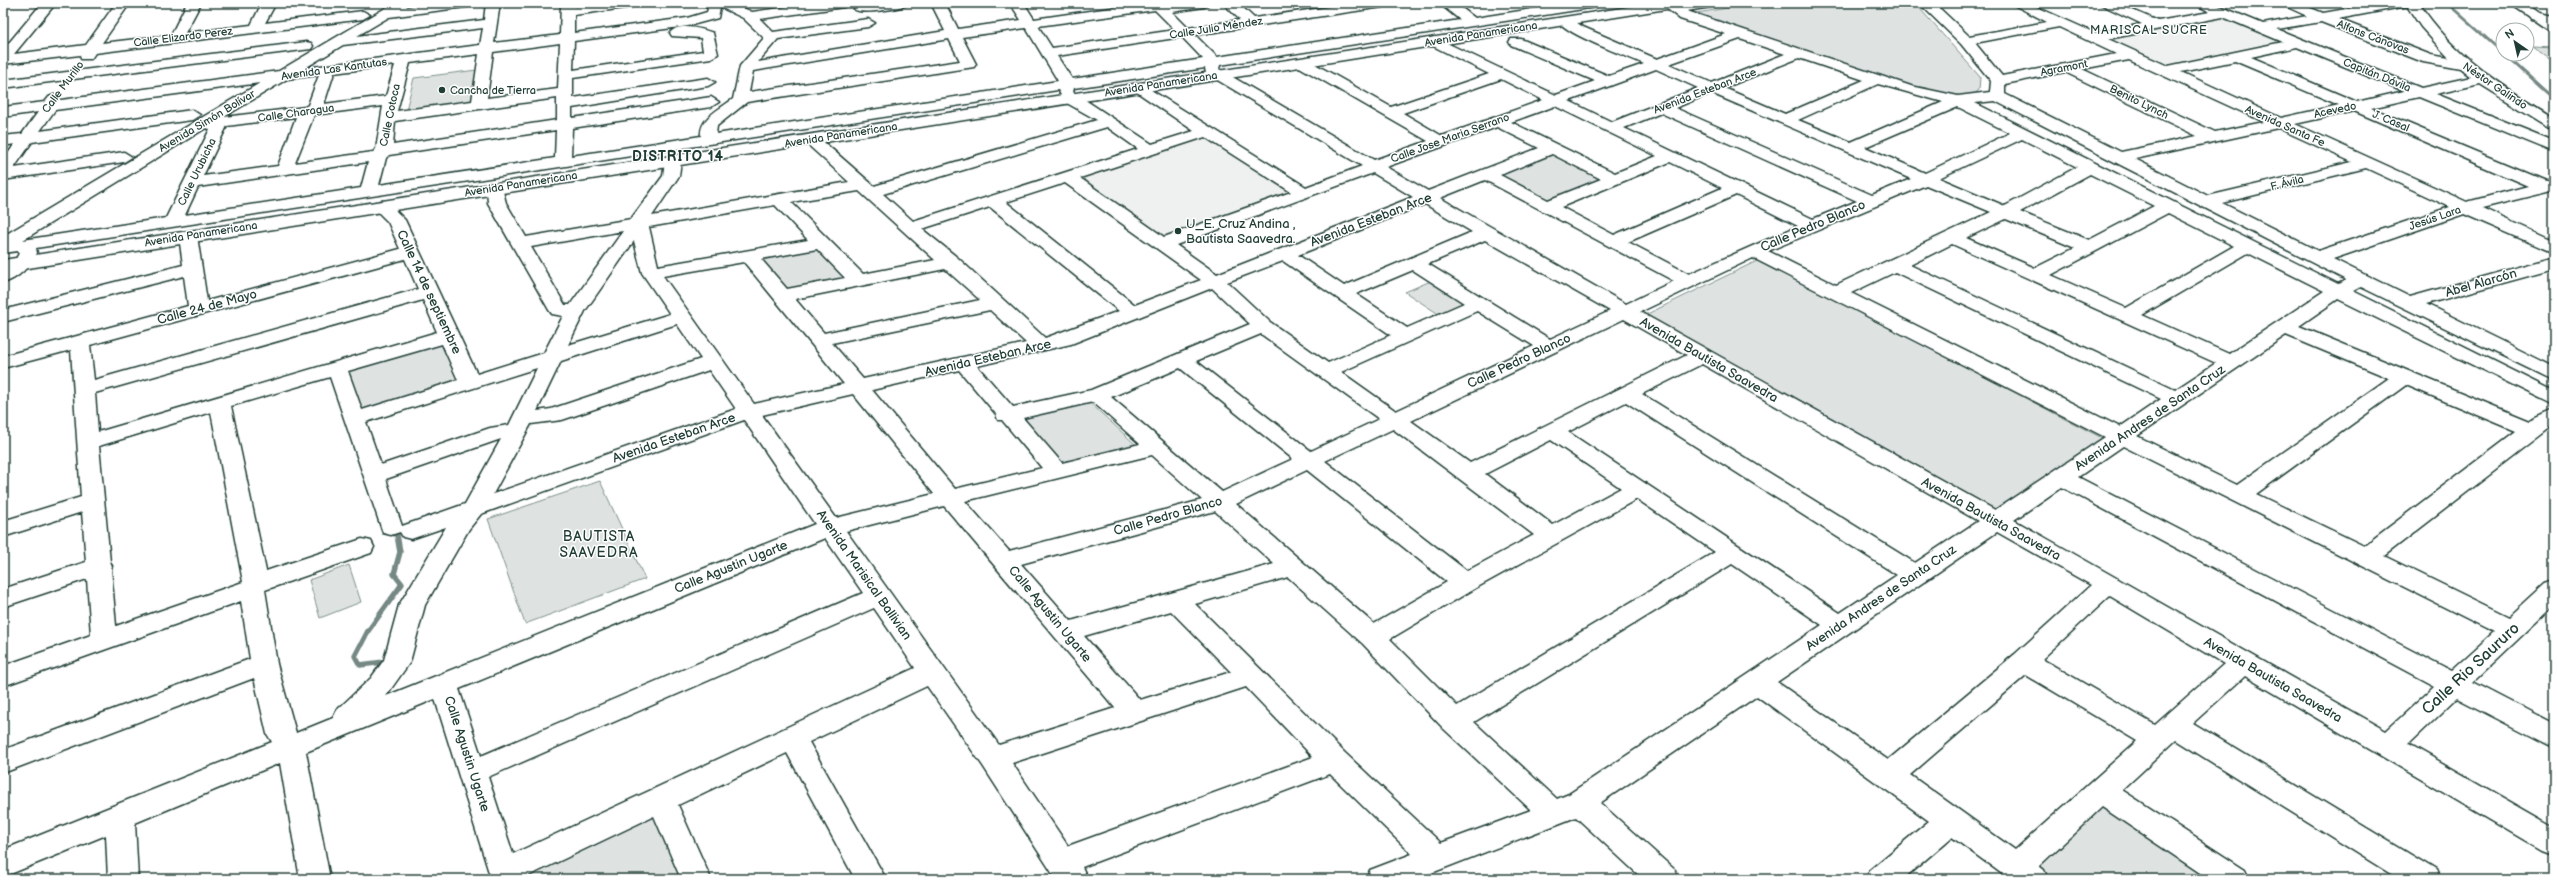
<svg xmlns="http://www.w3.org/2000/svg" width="2557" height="882" font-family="'Balsamiq Sans',sans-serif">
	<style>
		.built { fill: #eef1f0 }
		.green { fill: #dee3e2; stroke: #7e908b }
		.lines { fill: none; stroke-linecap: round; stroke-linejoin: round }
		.stream-far1 { stroke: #758883; stroke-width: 3 }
		.stream { stroke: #758883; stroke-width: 5.5 }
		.minor-casing { stroke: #1f3d34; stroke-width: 3 }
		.major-casing { stroke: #1f3d34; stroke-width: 3 }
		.highway-casing { stroke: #1f3d34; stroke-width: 3 }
		.minor { fill: #fff; fill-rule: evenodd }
		.major { fill: #fff; fill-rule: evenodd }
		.highway { fill: #fff; fill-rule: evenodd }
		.poi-dot { fill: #1f3d34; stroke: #fff; stroke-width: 1.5 }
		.labels { text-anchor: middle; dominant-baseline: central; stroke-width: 3; stroke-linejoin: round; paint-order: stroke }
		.far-street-label { font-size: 11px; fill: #1f3d34; stroke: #fff }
		.far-poi-label { font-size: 11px; fill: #1f3d34; stroke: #fff; text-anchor: start }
		.far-neighbourhood-label { font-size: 12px; letter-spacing: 1px; fill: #1f3d34; stroke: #fff }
		.street-label { font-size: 13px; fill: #1f3d34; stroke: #fff }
		.poi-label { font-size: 13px; fill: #1f3d34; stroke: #fff; text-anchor: start }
		.far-district-label { font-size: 14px; font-weight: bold; letter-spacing: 1px; fill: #1f3d34; stroke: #fff }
		.neighbourhood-label { font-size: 14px; letter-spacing: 1px; fill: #1f3d34; stroke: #fff }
		.near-street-label { font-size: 16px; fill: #1f3d34; stroke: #fff }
	</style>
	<rect width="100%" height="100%" fill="#fff"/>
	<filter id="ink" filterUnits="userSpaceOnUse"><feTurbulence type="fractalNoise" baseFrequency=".025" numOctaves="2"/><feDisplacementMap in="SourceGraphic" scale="8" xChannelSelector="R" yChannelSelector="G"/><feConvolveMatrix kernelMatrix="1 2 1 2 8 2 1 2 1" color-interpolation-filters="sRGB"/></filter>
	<g filter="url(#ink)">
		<!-- built -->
		<g class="built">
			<path d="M2221,15L2282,40L2167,64L2108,38Z"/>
			<path d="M1202,137L1294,192L1168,237H1159L1078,179L1079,177Z"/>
		</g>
		<!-- green -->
		<g class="green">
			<path d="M1759,3H1915L1980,77L1979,90L1973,95L1950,96L1916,88L1690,14Z"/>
			<path d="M2533,47L2554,48V62Z"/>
			<path d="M477,70L472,101L406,110L414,78Z"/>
			<path d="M1551,151L1606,178L1547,203L1493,175Z"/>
			<path d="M815,246L847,279L787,292L758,256Z"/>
			<path d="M1759,260L2104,439L2000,512L1645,315Z"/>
			<path d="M1433,280L1468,303L1440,315L1405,292Z"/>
			<path d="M441,342L459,380L362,413L347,370Z"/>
			<path d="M1089,402L1136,445L1058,465L1016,419Z"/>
			<path d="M600,481L645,579L525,624L488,519Z"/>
			<path d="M349,565L361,602L320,618L309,580Z"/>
			<path d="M2103,801L2220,879H2049L2033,867Z"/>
			<path d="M657,812L686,879H517Z"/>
		</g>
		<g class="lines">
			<!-- stream-far1 -->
			<g class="stream-far1">
				<path d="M2447,3L2503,53"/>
				<path d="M2504,54L2554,99"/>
			</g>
			<!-- stream -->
			<path class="stream" d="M384,662L360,665L355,656L368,631L402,584L394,574L400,552L397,535L391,532"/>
			<!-- minor casing -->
			<g class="minor-casing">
				<g id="minor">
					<path d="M42,3H56L14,54L86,45L116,3H130L102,43L171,35L187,3H201L185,33L251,25L262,3H276L265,23L363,11L370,15L363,19L95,53L91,59H81L80,55L3,64V50Z"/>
					<path d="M394,3H410L406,7L435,3H473L466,7L389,17L357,36L484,20L486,3H500L494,43L560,35L561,3H575V7L604,3H639L632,7L574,15V33L687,18L707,12L708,9L703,3H733L752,12L815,3H851L844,7L760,19L773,32L868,19L875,23L868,27L778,39L758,62L945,31L931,3H945L958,29L1021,20L1010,3H1024L1034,19L1145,3H1211L1204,7L1172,12L1188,28L1240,20L1223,3H1238L1254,18L1356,3H1390L1383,7L1195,35L1217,57L1460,20L1439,3H1455L1475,18L1570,3H1603L1596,7L1220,65L1219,69L1224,72L1374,160L1428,141L1296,65L1294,62L1296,59H1306L1391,107L1489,74L1429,44L1427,41L1434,37L1556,95L1595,81L1511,45L1509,42L1511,39H1521L1609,76L1644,64C1625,55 1569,36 1558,21L1560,18H1570L1583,27L1657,59L1726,34L1680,19L1660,3H1719L1717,6L1687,11L1911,86L1958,96L1990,92L1991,81L1961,44L1919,3H1934L1969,36L2047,22L2010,3H2028L2095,33L2142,24L2098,3H2116L2158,21L2210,12L2193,3H2212L2263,24L2307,16L2279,3H2298L2323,13L2381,3H2419C2453,55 2502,86 2554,118V130L2480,84L2436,94L2554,141V152L2419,97L2371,108L2546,181H2554V189L2551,191L2482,208L2554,241V253L2464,214L2333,259L2410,297L2554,257V269L2426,304L2554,367V381L2361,287L2353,291L2554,391V405L2338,299L2299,326L2530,421L2554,410V425L2384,556L2509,617L2545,584L2554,581V605L2473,682L2554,724V748L2457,698L2409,744L2554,827V855L2543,851L2245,676L2193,723L2436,870L2440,879H2399L2176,740L2122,790L2245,870L2249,879H2209L2102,807L2039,866L2044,870L2048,879H2009L1952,837L1903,879H1866L1870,870L1929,821L1757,696L1600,803L1675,870L1679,879H1643L1576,817L1416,879H1366L1370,870L1412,854L1330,774L1082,867L1088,879H1056L983,766L927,686L809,742L886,879H855L787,753L678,805L711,879H681L654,816L522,879H491L435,699L306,752L330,879H300L280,763L135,823L138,879H108L106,835L3,877V850L272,742L267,734L254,678L3,773V750L250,659L241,601L3,686V666L91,635L87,579L3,607V589L86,562L82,512L3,537V521L81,497L71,350L3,368V356L188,306L184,276L3,322V310L183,265L179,236L182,232H194L197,236L207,301L400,249L388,222L379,213L378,205L381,201H393L396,211L405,220L477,374L544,353L563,316L552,314L549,310L488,203L487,188L489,184H501L506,203L526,237L631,219L663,176L665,161L673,156L681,161L679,176L652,216L849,182L806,143L804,140L812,135L818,137L874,186L1097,120L1065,102L1058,90L36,248L37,253C30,266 18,279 3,283V268L16,259L19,253L18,251L3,253L5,235L260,83L55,110L40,131L192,110L200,115L192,120L32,142L14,168L124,152L132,157L124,162L3,180V160L15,144L3,146V136L22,134L38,112L3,117V107L45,102L49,97L54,95L61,100L279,71ZM2407,6L2421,27L2449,58L2431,55L2338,19ZM720,7L743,18L764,38L740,66L733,99C720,109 699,118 701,136L571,156L572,128L711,107L719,102L711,97L572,118V108L708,86L715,82L708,78L573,98V78L711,58L718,54L713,33C703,29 678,22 670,33L672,36L701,38L703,51L573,70L574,41L688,26L718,18ZM1155,10L1175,30L1052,48L1038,26ZM2223,17L2283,42L2168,66L2108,39ZM2321,22L2423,62L2461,69L2471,77L2421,88L2277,29ZM2059,27L2116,54L2002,76L1975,43ZM483,28L480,45L305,68L343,45ZM1026,28L1058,81L716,134L717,126L747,102L974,67L976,64L962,37ZM1182,37L1203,59L1072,79L1057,56ZM949,39L960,61L749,92L753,71ZM1740,39L1785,54L1712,83L1669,64ZM560,43L558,89L487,98L493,52ZM2297,47L2404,91L2357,102L2251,57ZM479,54L472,101L397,111L410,63ZM1799,58L1864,80L1785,114L1724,88ZM2129,60L2264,122L2215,132L2082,69ZM2235,61L2339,105L2281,118L2181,72ZM395,65L386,96L324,104L334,73ZM1205,68L1206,73L1214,78L1362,166L1306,187L1143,85L1138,84L1131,88L1194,131L1152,144L1073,92L1074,88ZM1656,69L1698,88L1612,122L1569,101ZM2065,72L2197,136L2121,152L2005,94V84ZM319,75L308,105L305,107L224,117L287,79ZM1501,79L1543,100L1442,136L1403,113ZM1878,84L1943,102L1851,142L1798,120ZM1711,93L1911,179L1872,195L1675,108ZM557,98V120L393,145L395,121ZM1995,101L2346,280L2338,284L1975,103ZM383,106L376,149L373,152L295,163L314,115ZM1555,106L1657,156L1615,173L1511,122ZM1958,107L2010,133L1925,173L1865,147ZM2354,111L2528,186L2467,202L2295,124ZM1661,113L1857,201L1813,219L1624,128ZM296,117L278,166L203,176L227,126ZM1107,127L1138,149L913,221L883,194ZM1497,127L1539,148L1428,191L1386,167ZM206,128L210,129L166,218L23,240ZM2278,128L2352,162L2208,196L2135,159ZM556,130L555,158L379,185L386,158L389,155ZM1205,137L1291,192L1164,237L1080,178ZM2022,139L2077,167L2005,206L1939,178ZM1552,154L1601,179L1548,200L1500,175ZM368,162L361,188L185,215L198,187ZM1670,162L1722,188L1614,235L1561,207ZM2366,168L2450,207L2318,251L2222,203ZM1373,173L1413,197L1217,274L1176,245ZM2090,174L2154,206L2089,240L2020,212ZM1485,180L1674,281L1626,304L1440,198ZM1065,183L1201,280L1135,305L1006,202ZM1926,185L1991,212L1836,285L1768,251ZM859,191L935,260L863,274L791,202ZM1736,195L1798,226L1689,274L1628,242ZM1425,204L1472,232L1344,286L1298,255ZM775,205L808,240L658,266L649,227ZM990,207L1119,311L1045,338L958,258L922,229ZM2168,213L2234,246L2126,308L2051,275ZM2006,219L2075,248L2035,268L1966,238ZM623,231L570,305H565L531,247ZM1485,240L1610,311L1550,339L1428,264ZM634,241L642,273L670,314L568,345L585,311ZM1952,244L2216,363L2175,390L1910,265ZM817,249L845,278L787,289L761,259ZM2248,253L2324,291L2229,354L2142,315ZM1753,258L2105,437L1995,510L1640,312ZM405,259L418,289L94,380L90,345ZM1283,261L1391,335L1328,363L1270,322L1227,282ZM744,262L844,384L754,404L663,276ZM945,269L980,300L824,333L795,299ZM1413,270L1464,303L1407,328L1356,294ZM1895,272L2161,399L2120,427L1851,293ZM1212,288L1250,324L1091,390L1013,407L977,366L1071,344ZM423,300L437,332L98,432L95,393ZM990,310L1026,343L863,379L832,343ZM1477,311L1534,346L1396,411L1341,372ZM1624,319L1687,355L1470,463L1411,421ZM677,324L701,359L551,409L537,411L561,361ZM1261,334L1379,419L1311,451L1196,361ZM2286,335L2389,378L2237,485L2137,436ZM442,344L458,380L362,410L348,371ZM1702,364L1978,521L1915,563L1642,394ZM537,368L509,425L490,428L381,465L366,422ZM1180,368L1293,459L1222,492L1111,397ZM709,370L736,409L493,494L531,424L562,420ZM959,370L996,414L998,420H1002L1042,468L955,489L872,390ZM330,377L383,533L391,535L400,532L403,537L411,539L446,527L399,605L384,660L371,678L337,710L333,718L296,733L277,664L265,590L371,553L374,547L371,541L362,539L266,571L231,406ZM2406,385L2516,431L2364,546L2256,494ZM853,394L934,494L836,518L762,415ZM1093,402L1140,444L1062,463L1023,418ZM1626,402L1897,575L1840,613L1568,432ZM211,412L243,582L116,626L111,569L112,566L110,562L99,446ZM744,420L815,524L386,696L410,662L425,605L469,529L481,514ZM1393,429L1534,535L1467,571L1325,461ZM501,439L465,504L402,526L386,479ZM1551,440L1621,488L1553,525L1485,474ZM2123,446L2494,632L2451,671L2078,477ZM1152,455L1202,500L1009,551L965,501ZM1307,470L1447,582L1374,624L1236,504ZM2062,487L2435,686L2386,731L2014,520ZM1637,499L1715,552L1457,706L1390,639L1474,589ZM944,506L1115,708L999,745L846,531ZM1215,511L1274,564L1071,621L1021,564ZM1997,532L2091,585L2015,654L1888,760L1777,682ZM825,538L863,593L481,756L459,689ZM1732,564L1822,625L1569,794L1557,799L1474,722ZM1288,577L1363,644L1444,729L1531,810L1441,843L1345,753L1195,604ZM2110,596L2224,664L2155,725L2042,659ZM874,608L915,668L513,854L488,777ZM1171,611L1231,672L1140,700L1084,636ZM2026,675L2137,741L2015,850L1910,775ZM1246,687L1313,757L1068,846L1012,763Z"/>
					<path d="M875,3H909C904,9 859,15 854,9L856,6Z"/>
					<path d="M2536,12L2554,16V24L2531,19L2529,16Z"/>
					<path d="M306,42L311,43L313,46L311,49L3,88V80Z"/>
				</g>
			</g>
			<!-- major casing -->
			<g class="major-casing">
				<path id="major" d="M2509,3H2525L2554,23V33Z"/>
			</g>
			<!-- highway casing -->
			<g class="highway-casing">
				<path id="highway" d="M1654,3H1686L1679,7L3,272V260Z"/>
			</g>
			<!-- minor -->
			<use href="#minor" class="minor"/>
			<!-- major -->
			<use href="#major" class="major"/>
			<!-- highway -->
			<use href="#highway" class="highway"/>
		</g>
	</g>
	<!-- markers -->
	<g class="poi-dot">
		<circle cx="442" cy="90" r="4"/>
		<circle cx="1178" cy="231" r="4"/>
	</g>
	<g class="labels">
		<!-- far-street labels -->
		<g class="far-street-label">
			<text transform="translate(1216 28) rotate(-9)">Calle Julio Méndez</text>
			<text transform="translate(1481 34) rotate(-9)">Avenida Panamericana</text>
			<text transform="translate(183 37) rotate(-7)">Calle Elizardo Perez</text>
			<text transform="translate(2373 37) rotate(21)">Alfons Cánovas</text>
			<text transform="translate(2064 68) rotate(-11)">Agramont</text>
			<text transform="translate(334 69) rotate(-8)">Avenida Las Kantutas</text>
			<text transform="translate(2377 75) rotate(22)">Capitán Dávila</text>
			<text transform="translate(1161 84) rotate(-9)">Avenida Panamericana</text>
			<text transform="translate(2495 86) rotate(34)">Néstor Galindo</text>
			<text transform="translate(63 87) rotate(-53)">Calle Murillo</text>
			<text transform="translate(1705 91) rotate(-21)">Avenida Esteban Arce</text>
			<text transform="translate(2139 102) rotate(26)">Benito Lynch</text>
			<text transform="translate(2335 110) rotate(-12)">Acevedo</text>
			<text transform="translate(296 113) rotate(-8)">Calle Charagua</text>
			<text transform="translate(390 115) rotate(-78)">Calle Cotoca</text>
			<text transform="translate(207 121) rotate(-31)">Avenida Simón Bolívar</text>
			<text transform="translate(2391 121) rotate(23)">J. Casal</text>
			<text transform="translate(2285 126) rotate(24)">Avenida Santa Fe</text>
			<text transform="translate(841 135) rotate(-9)">Avenida Panamericana</text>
			<text transform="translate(1450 138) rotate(-20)">Calle Jose Maria Serrano</text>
			<text transform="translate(197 172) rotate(-64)">Calle Urubicha</text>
			<text transform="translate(2287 183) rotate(-14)">F. Ávila</text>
			<text transform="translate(521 184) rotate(-9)">Avenida Panamericana</text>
			<text transform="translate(2435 218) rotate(-19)">Jesús Lara</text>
			<text transform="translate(201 234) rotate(-9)">Avenida Panamericana</text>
		</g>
		<!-- far-poi labels -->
		<g class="far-poi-label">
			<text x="450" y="90">Cancha de Tierra</text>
		</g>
		<!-- far-neighbourhood labels -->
		<g class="far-neighbourhood-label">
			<text x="2149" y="30">MARISCAL SUCRE</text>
		</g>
		<!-- street labels -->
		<g class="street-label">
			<text transform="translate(1371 220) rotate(-21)">Avenida Esteban Arce</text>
			<text transform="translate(1813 226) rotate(-23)">Calle Pedro Blanco</text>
			<text transform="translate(2481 283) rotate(-16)">Abel Alarcón</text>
			<text transform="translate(429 292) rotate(65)">Calle 14 de septiembre</text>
			<text transform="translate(207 307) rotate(-15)">Calle 24 de Mayo</text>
			<text transform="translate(988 358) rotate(-13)">Avenida Esteban Arce</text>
			<text transform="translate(1709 360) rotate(30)">Avenida Bautista Saavedra</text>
			<text transform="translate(1519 361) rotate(-25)">Calle Pedro Blanco</text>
			<text transform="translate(2150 418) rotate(-34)">Avenida Andres de Santa Cruz</text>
			<text transform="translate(674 438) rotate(-19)">Avenida Esteban Arce</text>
			<text transform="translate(1168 516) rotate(-16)">Calle Pedro Blanco</text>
			<text transform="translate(1991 519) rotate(29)">Avenida Bautista Saavedra</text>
			<text transform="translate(731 567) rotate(-22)">Calle Agustin Ugarte</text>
			<text transform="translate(864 575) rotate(55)">Avenida Marisical Ballivian</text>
			<text transform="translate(1881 598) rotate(-34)">Avenida Andres de Santa Cruz</text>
			<text transform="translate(1050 614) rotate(50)">Calle Agustin Ugarte</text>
			<text transform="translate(2273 680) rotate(30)">Avenida Bautista Saavedra</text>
			<text transform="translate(467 754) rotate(72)">Calle Agustin Ugarte</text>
		</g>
		<!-- poi labels -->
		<g class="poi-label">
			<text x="1186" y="224">U_E. Cruz Andina ,<tspan x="1186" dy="15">Bautista Saavedra.</tspan></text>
		</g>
		<!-- far-district labels -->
		<g class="far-district-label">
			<text x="678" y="156">DISTRITO 14</text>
		</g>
		<!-- neighbourhood labels -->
		<g class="neighbourhood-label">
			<text x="599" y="536">BAUTISTA<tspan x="599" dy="16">SAAVEDRA</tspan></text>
		</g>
		<!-- near-street labels -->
		<g class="near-street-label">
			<text transform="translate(2471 669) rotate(-43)">Calle Rio Saururo</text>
		</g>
	</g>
	<!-- margin -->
	<rect width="2557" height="882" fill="none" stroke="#fff" stroke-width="16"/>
	<rect x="8" y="8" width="2541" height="866" fill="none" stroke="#1f3d34" stroke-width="1.5" filter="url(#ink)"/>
	<!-- north arrow -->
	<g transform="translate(2515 42) rotate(326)"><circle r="19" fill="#ffffff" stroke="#a5b1ae"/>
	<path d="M0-3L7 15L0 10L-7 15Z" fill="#1f3d34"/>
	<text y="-6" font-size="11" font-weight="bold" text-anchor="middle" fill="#1f3d34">N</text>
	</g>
</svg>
